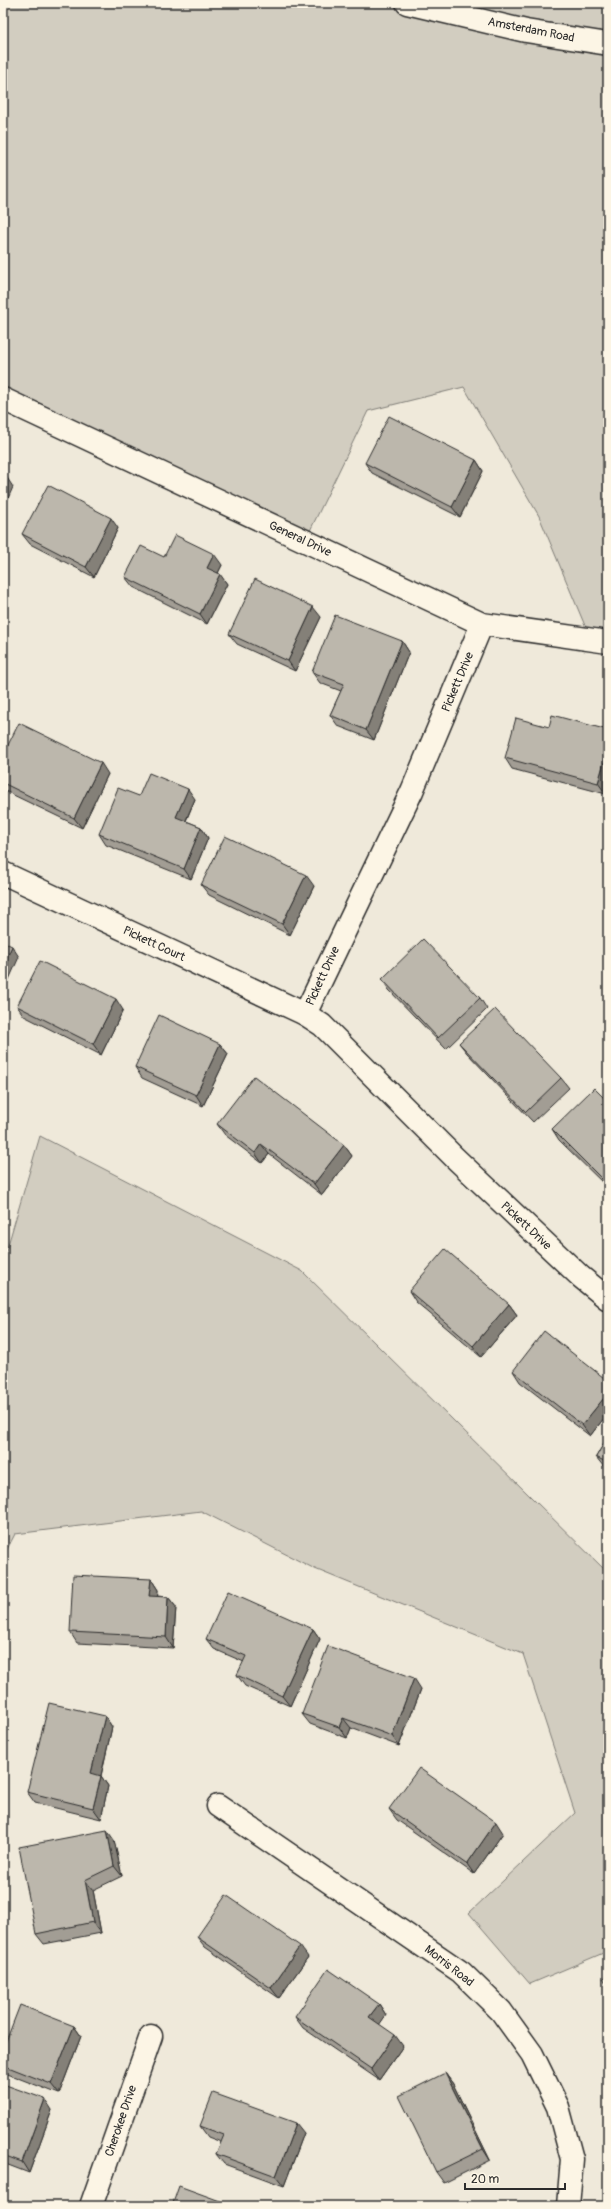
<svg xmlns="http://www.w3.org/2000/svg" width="611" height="2209" font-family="Pangolin,sans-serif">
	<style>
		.green { fill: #d2cdc0; stroke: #7e7c76 }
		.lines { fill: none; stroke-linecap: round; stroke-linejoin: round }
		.minor-casing { stroke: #2b2b2b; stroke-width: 25 }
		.minor { stroke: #fcf5e5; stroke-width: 22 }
		.wall { fill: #a29d94; stroke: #2b2b2b }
		.shaded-wall { fill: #848078; stroke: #2b2b2b }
		.building { fill: #bcb7ac; stroke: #2b2b2b }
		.labels { text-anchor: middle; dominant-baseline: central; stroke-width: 3.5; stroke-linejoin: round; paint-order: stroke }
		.street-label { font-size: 12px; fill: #2b2b2b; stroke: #fcf5e5 }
	</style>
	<rect width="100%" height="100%" fill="#efe9da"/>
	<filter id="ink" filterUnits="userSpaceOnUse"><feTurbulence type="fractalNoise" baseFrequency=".025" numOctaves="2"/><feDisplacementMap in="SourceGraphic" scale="8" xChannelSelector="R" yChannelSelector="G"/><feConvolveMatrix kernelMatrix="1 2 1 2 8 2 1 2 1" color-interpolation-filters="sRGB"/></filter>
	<g filter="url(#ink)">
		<!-- green -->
		<g class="green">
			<path d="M3,3H608V642L591,640L539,516L464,387L368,411L305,541L3,399Z"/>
			<path d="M40,1136L302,1271L608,1573V1951L530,1984L469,1913L575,1813L523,1654L315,1569L201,1511L15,1534L3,1557V1262Z"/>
		</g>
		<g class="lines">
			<!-- minor casing -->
			<g class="minor-casing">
				<g id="minor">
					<path d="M407,3L526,31L608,44"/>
					<path d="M3,399L482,624L608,642"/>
					<path d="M3,873L305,1014L322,1025L455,1158L581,1277L608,1299"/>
					<path d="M305,1014L412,791L482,624"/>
					<path d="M218,1806L461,1972L501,2011L532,2054L558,2107L572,2159L568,2206"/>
					<path d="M91,2206L151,2036"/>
				</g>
			</g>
			<!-- minor -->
			<use href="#minor" class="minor"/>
		</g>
		<!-- wall -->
		<g class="wall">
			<path d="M476,460L483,471L460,517L372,473L365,463Z"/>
			<path d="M118,528L94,577L30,544L22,534Z"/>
			<path d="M164,557L222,565L218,573L227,584L207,624L133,587L125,577Z"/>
			<path d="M321,617L295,671L237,644L229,634Z"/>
			<path d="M402,641L409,652L374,740L338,726L330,715L341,691L320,683L312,672Z"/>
			<path d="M549,727L608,730L606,794L512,769L505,758Z"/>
			<path d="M3,755L108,774L82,828L3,790Z"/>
			<path d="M139,796L195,799L186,821L201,827L208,838L191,879L106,845L99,834Z"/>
			<path d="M201,885L314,886L290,935L209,895Z"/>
			<path d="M382,979L480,998L487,1009L446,1049L389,990Z"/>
			<path d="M17,1006L123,1010L101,1055L24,1016Z"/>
			<path d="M459,1043L561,1078L569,1088L533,1122L467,1053Z"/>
			<path d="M220,1044L228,1054L203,1106L142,1078L135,1067Z"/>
			<path d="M608,1102V1188L559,1140L552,1129Z"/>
			<path d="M217,1124L344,1145L352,1156L322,1195L269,1154L262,1163L225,1135Z"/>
			<path d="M409,1291L509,1304L517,1315L481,1357L416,1302Z"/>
			<path d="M513,1371L608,1381V1413L590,1436L520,1382Z"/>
			<path d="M608,1436V1469L604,1467L596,1457Z"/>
			<path d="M151,1579L158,1590L157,1596L168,1597L176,1607L173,1648L77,1643L70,1632Z"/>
			<path d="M313,1629L320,1639L290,1706L245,1686L237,1675L244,1662L214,1649L206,1639Z"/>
			<path d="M421,1689L399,1746L351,1728L347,1738L310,1724L302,1714Z"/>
			<path d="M105,1716L112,1727L101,1776L108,1786L101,1819L35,1803L27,1792Z"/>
			<path d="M389,1809L503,1833L474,1874L397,1820Z"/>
			<path d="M114,1840L122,1876L93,1890L101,1933L44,1944L36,1934Z"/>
			<path d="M197,1937L308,1957L279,1998L205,1947Z"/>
			<path d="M379,2004L386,2015L379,2024L403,2046L379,2080L303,2028L295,2017Z"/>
			<path d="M74,2026L81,2036L59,2094L5,2073L3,2070V2049Z"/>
			<path d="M445,2073L453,2084L490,2160L444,2183L436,2172Z"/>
			<path d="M3,2084L52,2110L29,2173L3,2163Z"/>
			<path d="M200,2126L304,2133L284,2186L224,2164L216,2154L221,2142L208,2137Z"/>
		</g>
		<!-- shaded-wall -->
		<g class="shaded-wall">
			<path d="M476,460L483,471L460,517L452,507Z"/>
			<path d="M6,476L13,487L3,510V482Z"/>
			<path d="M111,518L118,528L94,577L86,567Z"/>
			<path d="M214,554L222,565L215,579L207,568Z"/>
			<path d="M220,574L227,584L207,624L200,614Z"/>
			<path d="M313,607L321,617L295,671L288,661Z"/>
			<path d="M402,641L409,652L374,740L366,730Z"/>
			<path d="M608,748V786L606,794L598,783Z"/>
			<path d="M101,763L108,774L82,828L74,818Z"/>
			<path d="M188,789L195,799L183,827L176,817Z"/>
			<path d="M201,827L208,838L191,879L184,869Z"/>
			<path d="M306,875L314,886L290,935L282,924Z"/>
			<path d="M12,946L19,957L3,993V966Z"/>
			<path d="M116,999L123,1010L101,1055L93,1044Z"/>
			<path d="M220,1044L228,1054L203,1106L196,1095Z"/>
			<path d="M261,1144L269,1154L262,1163L255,1153Z"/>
			<path d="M344,1145L352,1156L322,1195L314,1184Z"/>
			<path d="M509,1304L517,1315L481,1357L473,1346Z"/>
			<path d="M608,1393V1413L590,1436L582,1425Z"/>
			<path d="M151,1579L158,1590L157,1607L149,1596Z"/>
			<path d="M168,1597L176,1607L173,1648L166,1637Z"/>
			<path d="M313,1629L320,1639L290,1706L282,1696Z"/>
			<path d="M414,1678L421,1689L399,1746L392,1736Z"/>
			<path d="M105,1716L112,1727L99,1784L91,1773Z"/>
			<path d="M343,1718L351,1728L347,1738L339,1727Z"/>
			<path d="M101,1776L108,1786L101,1819L93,1808Z"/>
			<path d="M496,1822L503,1833L474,1874L467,1864Z"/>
			<path d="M107,1830L114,1840L122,1876L114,1866Z"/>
			<path d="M85,1880L93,1890L101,1933L93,1922Z"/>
			<path d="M300,1946L308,1957L279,1998L271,1988Z"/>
			<path d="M379,2004L386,2015L377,2028L369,2017Z"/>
			<path d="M74,2026L81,2036L59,2094L51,2084Z"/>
			<path d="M395,2035L403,2046L379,2080L371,2069Z"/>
			<path d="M445,2073L453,2084L490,2160L483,2149Z"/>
			<path d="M45,2099L52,2110L29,2173L22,2162Z"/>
			<path d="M296,2123L304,2133L284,2186L276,2176Z"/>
		</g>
		<!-- building -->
		<g class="building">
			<path d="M389,416L476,460L452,507L365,463Z"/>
			<path d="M3,475L6,476L3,482Z"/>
			<path d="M48,485L111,518L86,567L22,534Z"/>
			<path d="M175,535L214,554L207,568L220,574L200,614L125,577L141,546L164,557Z"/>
			<path d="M255,579L313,607L288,661L229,634Z"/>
			<path d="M335,615L402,641L366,730L330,715L344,684L312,672Z"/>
			<path d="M552,715L608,730V748L598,783L505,758L516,718L549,727Z"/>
			<path d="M19,723L101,763L74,818L3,783V755Z"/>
			<path d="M149,773L188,789L176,817L201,827L184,869L99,834L118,788L139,796Z"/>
			<path d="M225,836L306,875L282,924L201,885Z"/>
			<path d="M423,939L480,998L438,1038L382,979Z"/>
			<path d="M3,942L12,946L3,966Z"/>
			<path d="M40,961L116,999L93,1044L17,1006Z"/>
			<path d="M495,1009L561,1078L526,1112L459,1043Z"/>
			<path d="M159,1015L220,1044L196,1095L135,1067Z"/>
			<path d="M254,1076L344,1145L314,1184L261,1144L255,1153L217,1124Z"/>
			<path d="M594,1088L608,1102V1185L552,1129Z"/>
			<path d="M445,1249L509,1304L473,1346L409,1291Z"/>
			<path d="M544,1331L608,1381V1393L582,1425L513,1371Z"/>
			<path d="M608,1436V1463L596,1457Z"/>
			<path d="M73,1575L151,1579L149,1596L168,1597L166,1637L70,1632Z"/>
			<path d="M228,1591L313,1629L282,1696L237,1675L246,1656L206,1639Z"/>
			<path d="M328,1646L414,1678L392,1736L343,1718L339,1727L302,1714Z"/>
			<path d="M49,1703L105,1716L91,1773L101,1776L93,1808L27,1792Z"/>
			<path d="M419,1768L496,1822L467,1864L389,1809Z"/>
			<path d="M107,1830L114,1866L85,1880L93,1922L36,1934L19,1847Z"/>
			<path d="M226,1895L300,1946L271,1988L197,1937Z"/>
			<path d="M328,1969L379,2004L369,2017L395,2035L371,2069L295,2017Z"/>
			<path d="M608,1976V1989L603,1978Z"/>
			<path d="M20,2005L74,2026L51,2084L3,2065V2049Z"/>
			<path d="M445,2073L483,2149L436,2172L399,2096Z"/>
			<path d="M3,2084L45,2099L22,2162L3,2155Z"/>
			<path d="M213,2093L296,2123L276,2176L216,2154L224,2135L200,2126Z"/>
			<path d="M179,2186L231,2205L230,2206H172Z"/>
		</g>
	</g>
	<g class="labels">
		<!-- street labels -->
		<g class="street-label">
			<text transform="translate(531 30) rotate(11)">Amsterdam Road</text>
			<text transform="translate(300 539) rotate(25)">General Drive</text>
			<text transform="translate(458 682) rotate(-67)">Pickett Drive</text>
			<text transform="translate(154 944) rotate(25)">Pickett Court</text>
			<text transform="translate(323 976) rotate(-65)">Pickett Drive</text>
			<text transform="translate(526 1226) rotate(43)">Pickett Drive</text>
			<text transform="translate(449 1966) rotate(38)">Morris Road</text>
			<text transform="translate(121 2121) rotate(-71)">Cherokee Drive</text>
		</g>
	</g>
	<!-- margin -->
	<rect width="611" height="2209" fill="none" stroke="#fcf5e5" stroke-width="16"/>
	<rect x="8" y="8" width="595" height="2193" fill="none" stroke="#2b2b2b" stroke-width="1.5" filter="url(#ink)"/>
	<!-- scale -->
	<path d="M465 2183v6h100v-6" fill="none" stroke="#2b2b2b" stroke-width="2"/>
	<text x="471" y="2183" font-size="12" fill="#2b2b2b" stroke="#fcf5e5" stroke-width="3" paint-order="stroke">20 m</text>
</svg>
